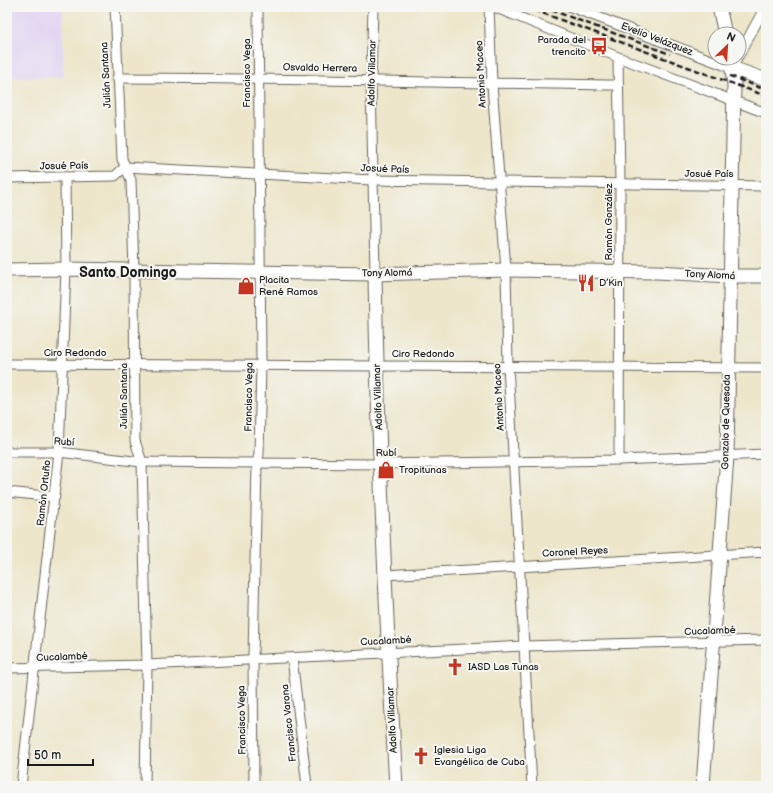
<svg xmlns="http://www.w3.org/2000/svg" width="773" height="793" font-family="'Balsamiq Sans',sans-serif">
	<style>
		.built { fill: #e2d4f3 }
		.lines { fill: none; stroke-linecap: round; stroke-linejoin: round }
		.street-casing { stroke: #656359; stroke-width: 11 }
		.secondary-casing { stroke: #656359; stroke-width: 15 }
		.street { stroke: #fff; stroke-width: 9 }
		.secondary { stroke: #fff; stroke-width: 13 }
		.rail { stroke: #1c1c1c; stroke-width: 2.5; stroke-dasharray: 6 3; stroke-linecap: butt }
		.labels { text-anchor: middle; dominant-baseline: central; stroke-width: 4; stroke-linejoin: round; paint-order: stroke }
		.street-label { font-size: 10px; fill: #1c1c1c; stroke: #f6f6f2 }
		.poi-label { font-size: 10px; fill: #1c1c1c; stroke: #f6f6f2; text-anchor: start }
		.district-label { font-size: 14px; font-weight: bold; fill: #1c1c1c; stroke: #f6f6f2 }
	</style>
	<rect width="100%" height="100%" fill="#f6f6f2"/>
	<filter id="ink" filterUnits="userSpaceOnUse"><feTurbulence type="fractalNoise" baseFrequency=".025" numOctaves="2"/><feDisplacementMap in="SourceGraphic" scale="8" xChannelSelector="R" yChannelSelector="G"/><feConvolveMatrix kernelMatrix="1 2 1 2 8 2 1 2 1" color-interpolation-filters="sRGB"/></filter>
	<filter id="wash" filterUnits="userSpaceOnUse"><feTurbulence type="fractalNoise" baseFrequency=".012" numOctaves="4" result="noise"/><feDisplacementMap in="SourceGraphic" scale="16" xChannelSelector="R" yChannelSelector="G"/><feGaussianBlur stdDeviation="0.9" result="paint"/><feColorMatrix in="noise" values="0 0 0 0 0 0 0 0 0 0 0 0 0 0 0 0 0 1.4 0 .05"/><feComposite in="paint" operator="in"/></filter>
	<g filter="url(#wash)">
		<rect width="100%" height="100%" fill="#ede6cb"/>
		<!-- built -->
		<rect class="built" x="7" y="7" width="56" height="70"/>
	</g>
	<g filter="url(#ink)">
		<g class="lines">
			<!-- street casing -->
			<g class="street-casing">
				<g id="street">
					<path d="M115,7L122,159L131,180L134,270L135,441L142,462L147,665L145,786"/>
					<path d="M373,7L371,80L375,274"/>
					<path d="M489,7L492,84L506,270L508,365L532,786"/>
					<path d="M494,7L618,57L766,113"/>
					<path d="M571,7L732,68L737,58"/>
					<path d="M739,55L765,7"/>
					<path d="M618,57L620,184L619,460"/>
					<path d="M117,78C284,78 451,83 618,85"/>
					<path d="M7,178L115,176L125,167L372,180L766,186"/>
					<path d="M7,364L766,368"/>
					<path d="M7,452H59L142,462L380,464L619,460L766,454"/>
					<path d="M7,492L55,497"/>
					<path d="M385,575L766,552"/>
					<path d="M292,658L307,786"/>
					<path d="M7,668L147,665L523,646L766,640"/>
					<path d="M21,786L59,452L66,269L65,177"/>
					<path d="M254,786L253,659L257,464L259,454L261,364L258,7"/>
				</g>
			</g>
			<!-- secondary casing -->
			<g class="secondary-casing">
				<g id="secondary">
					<path d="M719,7L725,34"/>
					<path d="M732,68L766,80"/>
					<path d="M7,270L66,269L375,274L506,270L657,272L730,276H766"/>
					<path d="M375,274C378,445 386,615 396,786"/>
					<path d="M703,786L727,456L734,84L730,58"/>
				</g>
			</g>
			<!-- street -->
			<use href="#street" class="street"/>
			<!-- secondary -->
			<use href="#secondary" class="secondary"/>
			<!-- rail -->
			<g class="rail">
				<path d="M526,7L766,96"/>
				<path d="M543,7L670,54"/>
				<path d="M730,76L766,90"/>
			</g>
		</g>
	</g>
	<!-- icons -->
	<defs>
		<g id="bus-bare" transform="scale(1.38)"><path d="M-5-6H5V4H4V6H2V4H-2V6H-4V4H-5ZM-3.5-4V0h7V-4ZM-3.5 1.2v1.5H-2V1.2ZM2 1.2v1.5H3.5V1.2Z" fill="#c8321e" stroke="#f6f6f2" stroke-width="2.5" paint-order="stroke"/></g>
		<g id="restaurant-bare" transform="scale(1.38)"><path d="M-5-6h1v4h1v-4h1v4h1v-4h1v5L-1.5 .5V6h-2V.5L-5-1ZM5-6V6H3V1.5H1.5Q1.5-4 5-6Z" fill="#c8321e" stroke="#f6f6f2" stroke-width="2.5" paint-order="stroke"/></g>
		<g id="shop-bare" transform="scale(1.38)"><path d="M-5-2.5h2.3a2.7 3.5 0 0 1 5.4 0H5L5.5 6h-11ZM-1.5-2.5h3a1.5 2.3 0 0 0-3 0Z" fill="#c8321e" stroke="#f6f6f2" stroke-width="2.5" paint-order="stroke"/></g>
		<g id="church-bare" transform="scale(1.38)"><path d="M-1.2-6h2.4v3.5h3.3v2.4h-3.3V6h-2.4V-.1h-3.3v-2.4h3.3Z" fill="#c8321e" stroke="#f6f6f2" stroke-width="2.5" paint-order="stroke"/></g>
	</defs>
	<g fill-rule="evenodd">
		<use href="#bus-bare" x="599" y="46"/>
		<use href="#restaurant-bare" x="586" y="283"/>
		<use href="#shop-bare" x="246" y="286"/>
		<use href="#shop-bare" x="386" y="470"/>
		<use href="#church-bare" x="455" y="667"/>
		<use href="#church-bare" x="421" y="756"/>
	</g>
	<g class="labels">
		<!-- street labels -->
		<g class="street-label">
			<text transform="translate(657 39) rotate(21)">Evelio Velázquez</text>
			<text transform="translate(320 68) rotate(1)">Osvaldo Herrera</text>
			<text transform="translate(247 73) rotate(-90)">Francisco Vega</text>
			<text transform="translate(372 73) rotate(-89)">Adolfo Villamar</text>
			<text transform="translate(481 74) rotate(-93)">Antonio Maceo</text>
			<text transform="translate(106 75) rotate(-93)">Julián Santana</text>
			<text transform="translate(64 166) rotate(-1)">Josué País</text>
			<text transform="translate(385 169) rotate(2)">Josué País</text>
			<text x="709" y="174">Josué País</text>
			<text transform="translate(609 222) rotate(-90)">Ramón González</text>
			<text transform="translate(387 273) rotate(-1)">Tony Alomá</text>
			<text transform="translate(710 275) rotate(3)">Tony Alomá</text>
			<text x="75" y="353">Ciro Redondo</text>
			<text x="423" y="354">Ciro Redondo</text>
			<text transform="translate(124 396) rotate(-90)">Julián Santana</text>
			<text transform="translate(249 397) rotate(-89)">Francisco Vega</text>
			<text transform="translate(378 397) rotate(-92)">Adolfo Villamar</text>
			<text transform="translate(499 397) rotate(-93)">Antonio Maceo</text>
			<text transform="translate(726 422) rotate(-89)">Gonzalo de Quesada</text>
			<text transform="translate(64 442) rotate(4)">Rubí</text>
			<text transform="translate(386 453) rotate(-1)">Rubí</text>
			<text transform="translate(44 493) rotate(-84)">Ramón Ortuño</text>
			<text transform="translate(575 552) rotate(-3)">Coronel Reyes</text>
			<text transform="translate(710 631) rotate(-2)">Cucalambé</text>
			<text transform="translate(386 641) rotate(-3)">Cucalambé</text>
			<text transform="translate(62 657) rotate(-2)">Cucalambé</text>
			<text transform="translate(242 720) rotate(-91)">Francisco Vega</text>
			<text transform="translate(392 720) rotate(-93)">Adolfo Villamar</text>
			<text transform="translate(289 723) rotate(-96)">Francisco Varona</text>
		</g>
		<!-- poi labels -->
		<g class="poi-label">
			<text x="586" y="40" text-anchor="end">Parada del<tspan x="586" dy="12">trencito</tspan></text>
			<text x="259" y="280">Placita<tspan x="259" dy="12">René Ramos</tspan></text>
			<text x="599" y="283">D’Kin</text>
			<text x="399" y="470">Tropitunas</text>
			<text x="468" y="667">IASD Las Tunas</text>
			<text x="434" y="750">Iglesia Liga<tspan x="434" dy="12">Evangélica de Cuba</tspan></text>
		</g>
		<!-- district labels -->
		<g class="district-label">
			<text x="128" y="272">Santo Domingo</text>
		</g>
	</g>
	<!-- margin -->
	<rect width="773" height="793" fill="none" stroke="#f6f6f2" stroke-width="24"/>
	<!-- north arrow -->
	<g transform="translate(727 46) rotate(25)"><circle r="19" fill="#f6f6f2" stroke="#9f9f9c"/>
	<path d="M0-3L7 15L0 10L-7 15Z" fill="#c8321e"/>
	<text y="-6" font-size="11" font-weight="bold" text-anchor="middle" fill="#1c1c1c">N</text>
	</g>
	<!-- scale -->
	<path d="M28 759v6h65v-6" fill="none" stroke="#1c1c1c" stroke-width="2"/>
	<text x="34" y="759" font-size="12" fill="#1c1c1c" stroke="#f6f6f2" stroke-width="3" paint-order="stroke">50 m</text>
</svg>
